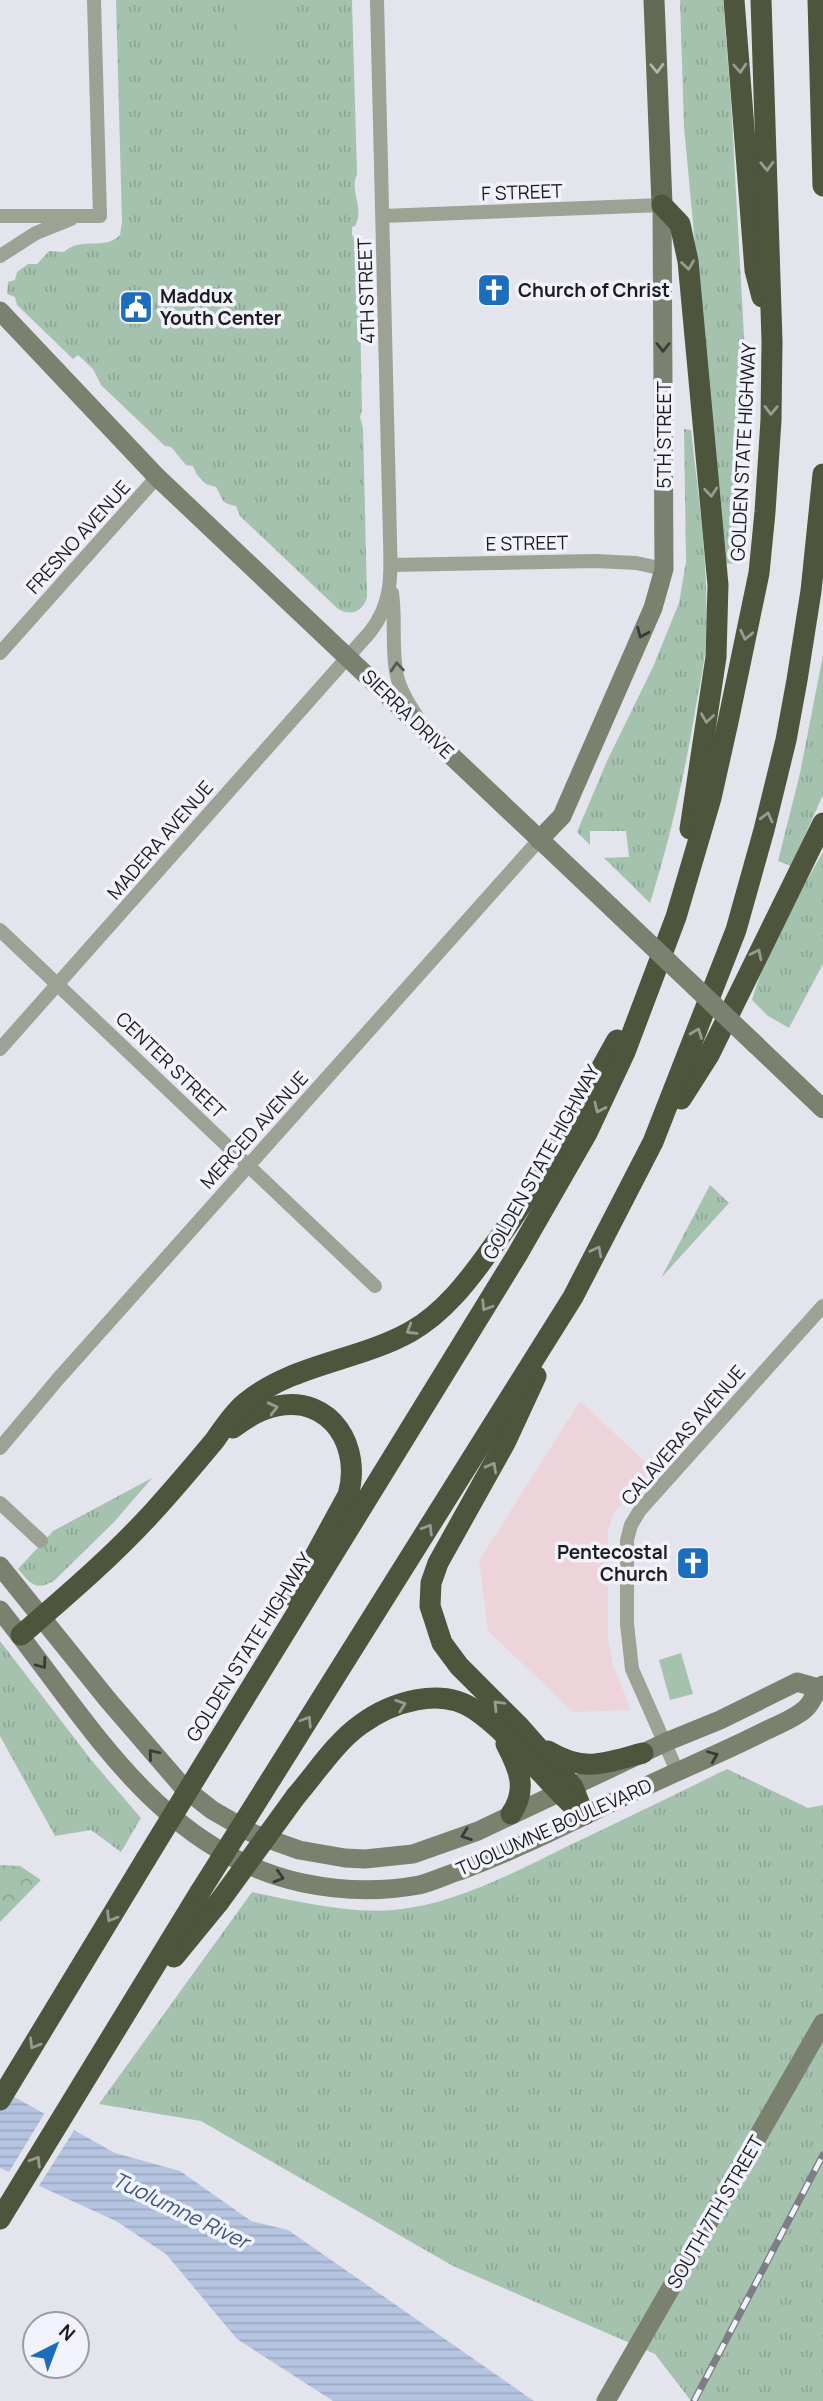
<svg xmlns="http://www.w3.org/2000/svg" width="823" height="2401" font-family="Manrope,sans-serif">
	<style>
		.commercial { fill: #edd4db }
		.grass { fill: url(#grass-tufts) }
		.forest { fill: url(#forest-crowns) }
		.pitch { fill: #a5c2af }
		.water { fill: url(#water-rules) }
		.pier { fill: #e4e4ed }
		.lines { fill: none; stroke-linecap: round; stroke-linejoin: round }
		.street { stroke: #9da295; stroke-width: 14 }
		.secondary { stroke: #7a816e; stroke-width: 19 }
		.primary { stroke: #626a53; stroke-width: 21 }
		.highway { stroke: #4d563c; stroke-width: 21 }
		.rail-casing { stroke: #7d7d83; stroke-width: 7 }
		.rail { stroke: #f1f2fb; stroke-width: 4.5; stroke-dasharray: 13; stroke-linecap: butt }
		.secondary-bridge { stroke: #7a816e; stroke-width: 19 }
		.highway-bridge { stroke: #4d563c; stroke-width: 21 }
		.oneway { stroke: #b1b5af }
		.oneway2 { stroke: #979c92 }
		.oneway3 { stroke: #393b37 }
		.oneway4 { stroke: #575955 }
		.labels { text-anchor: middle; dominant-baseline: central; stroke-width: 7; stroke-linejoin: round; paint-order: stroke }
		.street-label { font-size: 19px; fill: #1d1d20; stroke: #f1f2fb }
		.poi-label { font-size: 19px; font-weight: bold; fill: #1d1d20; stroke: #f1f2fb; text-anchor: start }
		.water-label { font-size: 21px; font-style: italic; fill: #3f547d; stroke: #f1f2fb }
	</style>
	<defs>
		<pattern id="grass-tufts" width="24" height="20" patternUnits="userSpaceOnUse" patternTransform="scale(1.75)"><rect width="24" height="20" fill="#a5c2af"/><path d="M3 7l-1-3M5 7V3M7 7l1-3M15 17l-1-3M17 17v-4M19 17l1-3" fill="none" stroke="#8ea696"/></pattern>
		<pattern id="forest-crowns" width="20" height="18" patternUnits="userSpaceOnUse" patternTransform="scale(1.75)"><rect width="20" height="18" fill="#a5c2af"/><path d="M2 6a3 3 0 1 1 6 0M12 15a3 3 0 1 1 6 0" fill="none" stroke="#8ea696"/></pattern>
		<pattern id="water-rules" width="6" height="5" patternUnits="userSpaceOnUse" patternTransform="scale(1.75)"><rect width="6" height="5" fill="#b5c4e0"/><path d="M0 2.5h6" fill="none" stroke="#9ba8c0"/></pattern>
	</defs>
	<rect width="100%" height="100%" fill="#e4e4ed"/>
	<!-- commercial -->
	<path class="commercial" d="M580,1401L653,1469L613,1514L608,1532V1639L613,1664L631,1710L573,1712L488,1631L479,1561Z"/>
	<!-- grass -->
	<g class="grass">
		<path d="M116,0H352L357,174C349,192 365,208 355,226L352,227V235L355,238V246L359,251L360,294L355,303L360,311L362,410L360,417L363,428L367,597C363,611 352,617 338,609L240,516L236,506C220,503 223,499 216,487L206,484L197,475L193,466L186,465L171,447L165,446L101,385L93,369L78,355L73,359L17,305L15,297L7,294L8,282L15,280L17,272L28,264H37L49,251L64,252C82,236 104,251 120,235L122,222Z"/>
		<path d="M680,0H723L731,102L746,372L744,449L735,564L725,563L684,127Z"/>
		<path d="M684,429L691,430C699,504 711,579 705,653C703,671 699,689 696,706C685,773 670,839 650,903L604,858L629,857L626,831H590V845L577,832L607,761L653,667L679,603L686,562Z"/>
		<path d="M823,655V795L791,866L778,861L800,773Z"/>
		<path d="M823,852V964L789,1028L768,1016L752,1000C767,948 796,899 823,852Z"/>
		<path d="M710,1185L729,1203L661,1278Z"/>
		<path d="M152,1478L114,1522L55,1580C36,1592 31,1584 18,1569L53,1531Z"/>
		<path d="M0,1641L92,1761L141,1818L121,1852L91,1830L55,1836L0,1736Z"/>
		<path d="M727,1769L808,1808L823,1805V2401H691L655,2354L453,2266L201,2121L99,2104L252,1892C296,1901 349,1914 394,1910C456,1904 513,1873 568,1846C621,1821 674,1795 727,1769Z"/>
	</g>
	<!-- forest -->
	<path class="forest" d="M0,1865L20,1866L41,1880L0,1922Z"/>
	<!-- pitch -->
	<g class="pitch">
		<path d="M238,0H273L275,57L239,58Z"/>
		<path d="M681,1653L693,1694L670,1700L659,1660Z"/>
	</g>
	<!-- water -->
	<path class="water" d="M0,2089L115,2153L180,2171L251,2221L288,2230L534,2401H333L237,2339L166,2254L116,2221L0,2168Z"/>
	<!-- pier -->
	<path class="pier" d="M46,2111L76,2127L37,2189L7,2175Z"/>
	<g class="lines">
		<!-- street -->
		<g class="street">
			<path d="M0,216H100L94,0"/>
			<path d="M383,216L662,205"/>
			<path d="M0,256L36,233L71,219"/>
			<path d="M391,565L595,561L636,563L664,569"/>
			<path d="M392,593C396,620 391,650 397,676C400,690 408,703 416,715"/>
			<path d="M0,653L157,477"/>
			<path d="M0,930L375,1286"/>
			<path d="M0,1049L370,632C393,603 391,575 390,539L377,0"/>
			<path d="M0,1448L58,1379L539,840"/>
			<path d="M0,1503L41,1541"/>
			<path d="M677,1771L632,1669L627,1624V1540L631,1525L640,1510L823,1306"/>
		</g>
		<!-- secondary -->
		<g class="secondary">
			<path d="M0,311L157,477L612,908"/>
			<path d="M539,840L562,816L653,608L664,569L662,205"/>
			<path d="M756,1045L823,1109"/>
			<path d="M0,1566L108,1700L183,1787L212,1810L254,1834L299,1850L345,1858L365,1859L413,1854L478,1831L666,1742L720,1720L797,1682L818,1688L823,1685"/>
			<path d="M0,1610C86,1717 158,1852 303,1883C341,1891 381,1892 419,1885C432,1882 446,1875 459,1871C522,1848 582,1816 642,1788C684,1768 726,1751 767,1730C778,1725 790,1720 800,1713C810,1707 813,1698 818,1688"/>
			<path d="M606,2401L823,2023"/>
		</g>
		<!-- primary -->
		<path class="primary" d="M654,0L662,205"/>
		<!-- highway -->
		<g class="highway">
			<path d="M734,0L755,270L762,297"/>
			<path d="M818,0L823,186"/>
			<path d="M662,205L680,224L688,261L718,585L716,657L690,829"/>
			<path d="M681,1099L709,1055L823,823"/>
			<path d="M536,1376L505,1443L438,1563L431,1583L430,1606L442,1643L459,1666L519,1726L573,1787L584,1815"/>
			<path d="M233,1428C246,1418 261,1409 277,1406C332,1395 362,1448 348,1495L293,1596"/>
			<path d="M21,1635C66,1596 112,1557 153,1512C174,1489 195,1464 215,1440C224,1427 233,1413 245,1403C292,1364 358,1361 410,1332C444,1313 469,1280 491,1249C540,1183 577,1111 617,1040"/>
			<path d="M217,1743L517,1255L587,1133L625,1052L676,917L711,798L728,722L759,573L765,512L771,420L772,341L761,0"/>
			<path d="M506,1744C519,1769 528,1789 511,1814"/>
			<path d="M548,1751C585,1773 604,1763 643,1753"/>
			<path d="M271,1779L573,1297L653,1142L736,930L764,830L786,740L797,680L811,591L823,474"/>
			<path d="M296,1796C316,1773 335,1743 360,1725C391,1702 441,1686 475,1710C513,1736 546,1783 582,1814"/>
			<path d="M174,1957L219,1902"/>
			<path d="M0,2100L146,1859"/>
			<path d="M0,2219L200,1892"/>
		</g>
		<!-- rail casing -->
		<g class="rail-casing">
			<path id="rail" d="M694,2401L823,2155"/>
		</g>
		<!-- rail -->
		<use href="#rail" class="rail"/>
		<!-- secondary-bridge -->
		<path class="secondary-bridge" d="M612,908L756,1045"/>
		<!-- highway-bridge -->
		<g class="highway-bridge">
			<path d="M146,1859L217,1743"/>
			<path d="M200,1892L271,1779"/>
			<path d="M219,1902L296,1796"/>
		</g>
	</g>
	<!-- one-way arrows -->
	<defs><path id="oneway-chevron" d="M-2-3.5L2.5 0L-2 3.5" fill="none" stroke-width="1.6" stroke-linecap="round" stroke-linejoin="round" transform="scale(1.75)"/></defs>
	<use class="oneway" href="#oneway-chevron" transform="translate(657 68) rotate(88)"/>
	<g class="oneway2">
		<use href="#oneway-chevron" transform="translate(740 68) rotate(86)"/>
		<use href="#oneway-chevron" transform="translate(767 166) rotate(88)"/>
		<use href="#oneway-chevron" transform="translate(688 265) rotate(82)"/>
		<use href="#oneway-chevron" transform="translate(771 410) rotate(91)"/>
		<use href="#oneway-chevron" transform="translate(711 492) rotate(84)"/>
		<use href="#oneway-chevron" transform="translate(746 635) rotate(102)"/>
		<use href="#oneway-chevron" transform="translate(707 718) rotate(98)"/>
		<use href="#oneway-chevron" transform="translate(767 817) rotate(-76)"/>
		<use href="#oneway-chevron" transform="translate(757 954) rotate(-64)"/>
		<use href="#oneway-chevron" transform="translate(697 1033) rotate(-69)"/>
		<use href="#oneway-chevron" transform="translate(599 1108) rotate(115)"/>
		<use href="#oneway-chevron" transform="translate(597 1251) rotate(-63)"/>
		<use href="#oneway-chevron" transform="translate(486 1306) rotate(122)"/>
		<use href="#oneway-chevron" transform="translate(411 1330) rotate(149)"/>
		<use href="#oneway-chevron" transform="translate(273 1408) rotate(-14)"/>
		<use href="#oneway-chevron" transform="translate(492 1467) rotate(-61)"/>
		<use href="#oneway-chevron" transform="translate(428 1529) rotate(-58)"/>
		<use href="#oneway-chevron" transform="translate(401 1705) rotate(-19)"/>
		<use href="#oneway-chevron" transform="translate(498 1705) rotate(-134)"/>
		<use href="#oneway-chevron" transform="translate(307 1721) rotate(-58)"/>
		<use href="#oneway-chevron" transform="translate(111 1917) rotate(121)"/>
		<use href="#oneway-chevron" transform="translate(34 2044) rotate(121)"/>
		<use href="#oneway-chevron" transform="translate(36 2161) rotate(-58)"/>
	</g>
	<g class="oneway3">
		<use href="#oneway-chevron" transform="translate(663 347) rotate(90)"/>
		<use href="#oneway-chevron" transform="translate(642 633) rotate(113)"/>
		<use href="#oneway-chevron" transform="translate(42 1664) rotate(53)"/>
		<use href="#oneway-chevron" transform="translate(153 1754) rotate(-130)"/>
		<use href="#oneway-chevron" transform="translate(713 1756) rotate(-23)"/>
		<use href="#oneway-chevron" transform="translate(466 1835) rotate(160)"/>
		<use href="#oneway-chevron" transform="translate(279 1877) rotate(16)"/>
	</g>
	<use class="oneway4" href="#oneway-chevron" transform="translate(397 667) rotate(-95)"/>
	<!-- icons -->
	<defs>
		<g id="church-square" transform="scale(1.75)"><rect x="-9" y="-9" width="18" height="18" rx="4" fill="#1c6dbb" stroke="#f1f2fb"/><path d="M-1.2-6h2.4v3.5h3.3v2.4h-3.3V6h-2.4V-.1h-3.3v-2.4h3.3Z" fill="#fff"/></g>
		<g id="civic-square" transform="scale(1.75)"><rect x="-9" y="-9" width="18" height="18" rx="4" fill="#1c6dbb" stroke="#f1f2fb"/><path d="M-.6-6.5H3V-4.5H.6V-3L4-1V1h2V6H-6V1h2V-1L-.6-3ZM-1.2 2.5V6h2.4V2.5Z" fill="#fff"/></g>
	</defs>
	<g fill-rule="evenodd">
		<use href="#church-square" x="494" y="290"/>
		<use href="#civic-square" x="136" y="307"/>
		<use href="#church-square" x="693" y="1563"/>
	</g>
	<g class="labels">
		<!-- street labels -->
		<g class="street-label">
			<text transform="translate(522 192) rotate(-2)">F STREET</text>
			<text transform="translate(366 291) rotate(-92)">4TH STREET</text>
			<text transform="translate(664 435) rotate(-90)">5TH STREET</text>
			<text transform="translate(743 452) rotate(-87)">GOLDEN STATE HIGHWAY</text>
			<text transform="translate(78 537) rotate(-48)">FRESNO AVENUE</text>
			<text transform="translate(527 543) rotate(-1)">E STREET</text>
			<text transform="translate(408 714) rotate(44)">SIERRA DRIVE</text>
			<text transform="translate(160 840) rotate(-49)">MADERA AVENUE</text>
			<text transform="translate(171 1065) rotate(44)">CENTER STREET</text>
			<text transform="translate(254 1130) rotate(-48)">MERCED AVENUE</text>
			<text transform="translate(541 1162) rotate(-61)">GOLDEN STATE HIGHWAY</text>
			<text transform="translate(683 1435) rotate(-49)">CALAVERAS AVENUE</text>
			<text transform="translate(249 1647) rotate(-58)">GOLDEN STATE HIGHWAY</text>
			<text transform="translate(554 1827) rotate(-24)">TUOLUMNE BOULEVARD</text>
			<text transform="translate(715 2212) rotate(-60)">SOUTH 7TH STREET</text>
		</g>
		<!-- poi labels -->
		<g class="poi-label">
			<text x="518" y="290">Church of Christ</text>
			<text x="160" y="296">Maddux<tspan x="160" dy="22">Youth Center</tspan></text>
			<text x="668" y="1552" text-anchor="end">Pentecostal<tspan x="668" dy="22">Church</tspan></text>
		</g>
		<!-- water labels -->
		<g class="water-label">
			<text transform="translate(181 2210) rotate(26)">Tuolumne River</text>
		</g>
	</g>
	<!-- north arrow -->
	<g transform="translate(56 2345) rotate(42)"><circle r="33" fill="#f1f2fb" stroke="#9c9da3" stroke-width="2"/>
	<path d="M0-5L12 26L0 18L-12 26Z" fill="#1c6dbb"/>
	<text y="-10" font-size="19" font-weight="bold" text-anchor="middle" fill="#1d1d20">N</text>
	</g>
</svg>
